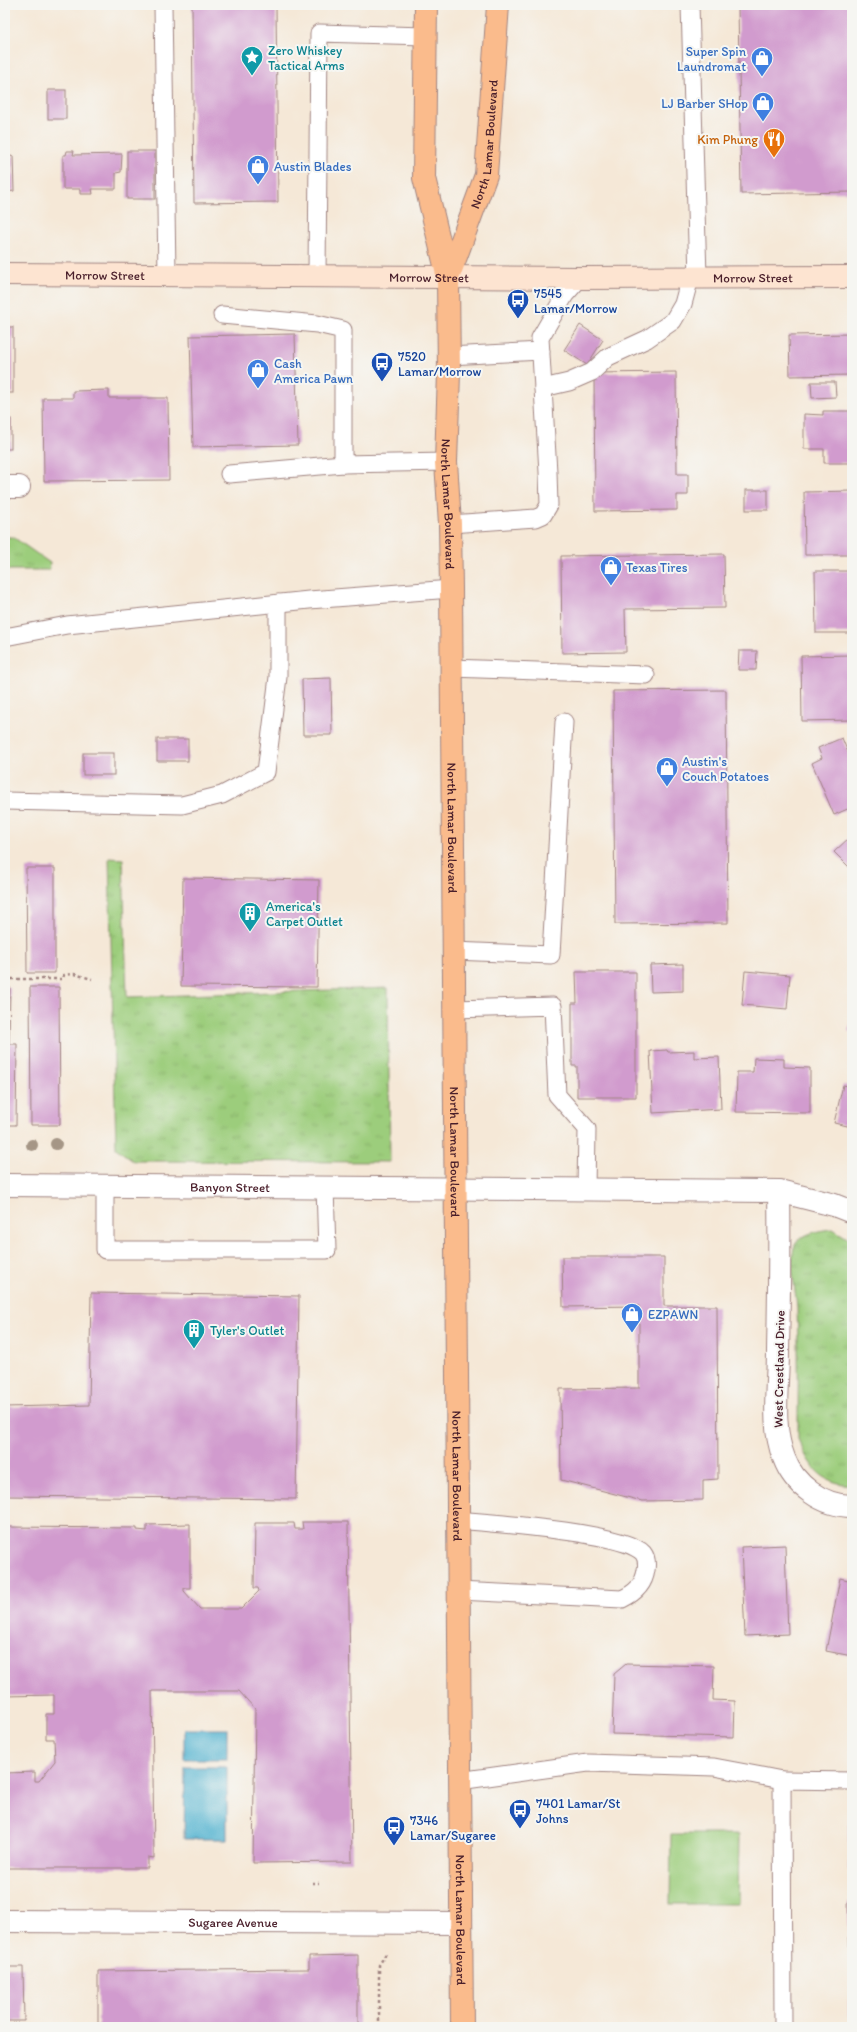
<svg xmlns="http://www.w3.org/2000/svg" width="857" height="2032" font-family="Itim,sans-serif">
	<style>
		.grass { fill: url(#grass-tufts); stroke: #737653 }
		.garden { fill: #9ccd7b; stroke: #737653 }
		.water { fill: #52b3d0; stroke: #4e697e }
		.building { fill: #d19bce }
		.lines { fill: none; stroke-linecap: round; stroke-linejoin: round }
		.lane-casing { stroke: #a08481; stroke-width: 19 }
		.street-casing { stroke: #a08481; stroke-width: 24 }
		.secondary-casing { stroke: #a08481; stroke-width: 24 }
		.primary-casing { stroke: #a08481; stroke-width: 24 }
		.path { stroke: #a08481; stroke-width: 2.5; stroke-dasharray: 3 3; stroke-linecap: butt }
		.lane { stroke: #fff; stroke-width: 17 }
		.street { stroke: #fff; stroke-width: 22 }
		.secondary { stroke: #fde4d1; stroke-width: 22 }
		.primary { stroke: #fabb8c; stroke-width: 22 }
		.tree { fill: #a59686 }
		.labels { text-anchor: middle; dominant-baseline: central; stroke-width: 4; stroke-linejoin: round; paint-order: stroke }
		.culture-label { font-size: 13px; fill: #0d838f; stroke: #f6f6f2; text-anchor: start }
		.shop-label { font-size: 13px; fill: #366cbe; stroke: #f6f6f2; text-anchor: start }
		.food-label { font-size: 13px; fill: #c56008; stroke: #f6f6f2; text-anchor: end }
		.street-label { font-size: 13px; fill: #4a1f2b; stroke: #f6f6f2 }
		.transit-label { font-size: 13px; fill: #164399; stroke: #f6f6f2; text-anchor: start }
	</style>
	<defs>
		<pattern id="grass-tufts" width="24" height="20" patternUnits="userSpaceOnUse"><rect width="24" height="20" fill="#9ccd7b"/><path d="M3 7l-1-3M5 7V3M7 7l1-3M15 17l-1-3M17 17v-4M19 17l1-3" fill="none" stroke="#88b06a"/></pattern>
	</defs>
	<rect width="100%" height="100%" fill="#f6f6f2"/>
	<filter id="ink" filterUnits="userSpaceOnUse"><feTurbulence type="fractalNoise" baseFrequency=".025" numOctaves="2"/><feDisplacementMap in="SourceGraphic" scale="8" xChannelSelector="R" yChannelSelector="G"/><feConvolveMatrix kernelMatrix="1 2 1 2 8 2 1 2 1" color-interpolation-filters="sRGB"/></filter>
	<filter id="wash" filterUnits="userSpaceOnUse"><feTurbulence type="fractalNoise" baseFrequency=".012" numOctaves="4" result="noise"/><feDisplacementMap in="SourceGraphic" scale="16" xChannelSelector="R" yChannelSelector="G"/><feGaussianBlur stdDeviation="0.9" result="paint"/><feColorMatrix in="noise" values="0 0 0 0 0 0 0 0 0 0 0 0 0 0 0 0 0 1.4 0 .05"/><feComposite in="paint" operator="in"/></filter>
	<g filter="url(#wash)">
		<rect width="100%" height="100%" fill="#f5e8d7"/>
		<!-- grass -->
		<g class="grass">
			<path d="M5,537H13L50,563L49,570H5Z"/>
			<path d="M109,858L123,859L127,997L388,988L390,1162L133,1161L116,1148Z"/>
			<path d="M833,1229L852,1241V1485C820,1483 810,1467 798,1439C798,1396 799,1352 797,1308C796,1290 788,1261 795,1245C801,1233 821,1230 833,1229Z"/>
		</g>
		<!-- garden -->
		<path class="garden" d="M671,1834H739L738,1904H670Z"/>
		<!-- water -->
		<g class="water">
			<rect x="184" y="1729" width="43" height="30"/>
			<path d="M185,1767H227V1839H184Z"/>
		</g>
		<g id="blocks">
			<!-- building -->
			<g class="building">
				<path d="M192,5H276L278,202L194,203Z"/>
				<path d="M738,5H852V192L741,194Z"/>
				<rect x="48" y="90" width="18" height="29"/>
				<path d="M67,151H74L73,155L122,154L121,172L116,173V189H92L93,194H80V189H63V155H66Z"/>
				<rect x="127" y="151" width="28" height="48"/>
				<path d="M13,156L14,191L5,192V157Z"/>
				<path d="M580,325L603,340L587,365L564,350Z"/>
				<rect x="5" y="327" width="8" height="66"/>
				<path d="M295,334L298,445L193,447L190,336Z"/>
				<path d="M852,334V375L790,376L789,335Z"/>
				<path d="M676,372L677,474H688V495H677V510L595,511L594,373Z"/>
				<path d="M811,382H835L836,397L812,398Z"/>
				<path d="M109,390V398H168L169,480L44,481L43,398H73V391Z"/>
				<path d="M823,411H852V463H824V449H804V414L823,415Z"/>
				<rect x="5" y="419" width="6" height="30"/>
				<rect x="746" y="490" width="22" height="20"/>
				<path d="M852,491V555H805L804,492Z"/>
				<path d="M724,554L725,608L625,609L626,652L562,653L561,556Z"/>
				<path d="M815,571H852V633H816Z"/>
				<path d="M739,651H757L756,670H738Z"/>
				<path d="M852,655V720L802,721L801,656Z"/>
				<path d="M331,678L332,735H303L302,679Z"/>
				<path d="M726,690L728,923L615,924L613,691Z"/>
				<path d="M842,738L852,762V807L834,815L812,763L822,758L818,748Z"/>
				<rect x="157" y="739" width="31" height="22"/>
				<rect x="83" y="753" width="31" height="22"/>
				<path d="M852,835V870L834,852Z"/>
				<path d="M26,868H55V973H27Z"/>
				<path d="M183,878L319,880L317,987L181,986Z"/>
				<path d="M683,964V991L651,992L650,965Z"/>
				<path d="M745,971L790,975L787,1009L742,1005Z"/>
				<path d="M576,972H636V1097H577V1066H572V1003H577Z"/>
				<path d="M5,987H10L9,1044H17L16,1125H5Z"/>
				<path d="M30,987H59L60,1125H31Z"/>
				<path d="M852,1020V1032L848,1031Z"/>
				<path d="M667,1050L668,1052L694,1051V1058L719,1057L721,1109L653,1113L650,1051Z"/>
				<path d="M754,1058L784,1059V1067L810,1068V1113L736,1112L737,1072H753Z"/>
				<path d="M852,1072V1127L834,1123L843,1085L848,1086Z"/>
				<path d="M562,1257H664V1306H717L718,1479L703,1480V1500L642,1501L561,1480L560,1389L639,1388V1306L563,1307Z"/>
				<path d="M91,1293L299,1296L296,1499L5,1496V1407L89,1405Z"/>
				<path d="M302,1522H348L352,1862L253,1863L255,1709L239,1691H152L154,1858L148,1857V1868H5V1773L35,1772V1781H39L55,1761L54,1739H46V1714H54V1695L5,1696V1527L137,1528V1530L147,1531V1525L190,1524V1588H184V1591L200,1609H241L259,1591L258,1588H254L255,1523H294L295,1529H303Z"/>
				<path d="M785,1545L788,1634L745,1636L741,1547Z"/>
				<path d="M840,1578L852,1581V1656L826,1651Z"/>
				<path d="M626,1664L714,1666L713,1700L735,1701L734,1737L612,1734L614,1674Z"/>
				<rect x="849" y="1806" width="3" height="67"/>
				<path d="M848,1902H852V1970H850Z"/>
				<path d="M358,1955V2027H98V1971L309,1969V1956Z"/>
				<path d="M5,1967H23L24,2021H5Z"/>
				<rect x="849" y="1998" width="3" height="29"/>
			</g>
		</g>
	</g>
	<g filter="url(#ink)">
		<use href="#blocks" fill-opacity="0" stroke="#a08481" stroke-width="1"/>
		<g class="lines">
			<!-- lane casing -->
			<g class="lane-casing">
				<g id="lane">
					<path d="M163,5L167,275"/>
					<path d="M690,5L698,277"/>
					<path d="M317,276L319,33L425,36"/>
					<path d="M222,315L317,324L343,330V464L446,462"/>
					<path d="M449,356L541,351"/>
					<path d="M543,388L569,382L592,372L608,357L647,339L673,321L683,304L690,278"/>
					<path d="M229,474L343,464"/>
					<path d="M450,524L536,518L543,515L549,505L548,472L540,338L565,295L580,278"/>
					<path d="M5,637L67,625L309,600L451,589"/>
					<path d="M451,668L646,675"/>
					<path d="M5,801L182,805L222,795L266,772L278,677V603"/>
					<path d="M453,951L551,955L564,722"/>
					<path d="M454,1009L553,1006L557,1095L587,1129L586,1189"/>
					<path d="M105,1186V1250H327L325,1187"/>
					<path d="M457,1520C491,1523 623,1532 643,1553C647,1558 647,1564 646,1570C644,1585 635,1593 622,1599L458,1591"/>
					<path d="M459,1781L588,1763L714,1767L782,1780"/>
					<path d="M783,2027L782,1780L852,1781"/>
				</g>
			</g>
			<!-- street casing -->
			<g class="street-casing">
				<g id="street">
					<path d="M5,487H19"/>
					<path id="s1" d="M5,1185L779,1191L834,1205L852,1212"/>
					<path d="M779,1191C780,1245 779,1298 778,1352C778,1386 771,1426 784,1458C794,1485 822,1506 852,1506"/>
					<path id="s2" d="M5,1921L460,1923"/>
				</g>
			</g>
			<!-- secondary casing -->
			<g class="secondary-casing">
				<g id="secondary">
					<path id="s3" d="M5,274L580,278L852,277"/>
				</g>
			</g>
			<!-- primary casing -->
			<g class="primary-casing">
				<g id="primary">
					<path id="s4" d="M426,5L424,178L448,278L449,373L446,462L450,524L451,589L462,2027"/>
					<path id="s5" d="M448,278L486,175L498,5"/>
				</g>
			</g>
			<!-- path -->
			<g class="path">
				<path d="M5,979H63L64,975L74,974L92,979"/>
				<path d="M312,1883H319"/>
				<path d="M379,2027V1965L387,1952"/>
			</g>
			<!-- lane -->
			<use href="#lane" class="lane"/>
			<!-- street -->
			<use href="#street" class="street"/>
			<!-- secondary -->
			<use href="#secondary" class="secondary"/>
			<!-- primary -->
			<use href="#primary" class="primary"/>
		</g>
		<!-- trees -->
		<g class="tree">
			<circle cx="56" cy="1144" r="6"/>
			<circle cx="32" cy="1145" r="6"/>
		</g>
	</g>
	<!-- icons -->
	<defs>
		<g id="sight-pin" transform="scale(1.15)"><path d="M0 17L-7.5 6A9.5 9.5 0 1 1 7.5 6Z" fill="#0f9aa8" stroke="#f6f6f2"/><path d="M0-6L1.8-2.2L6-1.7L2.9 1.2L3.7 5.4L0 3.3L-3.7 5.4L-2.9 1.2L-6-1.7L-1.8-2.2Z" fill="#fff"/></g>
		<g id="shop-pin" transform="scale(1.15)"><path d="M0 17L-7.5 6A9.5 9.5 0 1 1 7.5 6Z" fill="#3f7fe0" stroke="#f6f6f2"/><path d="M-5-2.5h2.3a2.7 3.5 0 0 1 5.4 0H5L5.5 6h-11ZM-1.5-2.5h3a1.5 2.3 0 0 0-3 0Z" fill="#fff"/></g>
		<g id="restaurant-pin" transform="scale(1.15)"><path d="M0 17L-7.5 6A9.5 9.5 0 1 1 7.5 6Z" fill="#e8710a" stroke="#f6f6f2"/><path d="M-5-6h1v4h1v-4h1v4h1v-4h1v5L-1.5 .5V6h-2V.5L-5-1ZM5-6V6H3V1.5H1.5Q1.5-4 5-6Z" fill="#fff"/></g>
		<g id="bus-pin" transform="scale(1.15)"><path d="M0 17L-7.5 6A9.5 9.5 0 1 1 7.5 6Z" fill="#1a4fb4" stroke="#f6f6f2"/><path d="M-5-6H5V4H4V6H2V4H-2V6H-4V4H-5ZM-3.5-4V0h7V-4ZM-3.5 1.2v1.5H-2V1.2ZM2 1.2v1.5H3.5V1.2Z" fill="#fff"/></g>
		<g id="building-pin" transform="scale(1.15)"><path d="M0 17L-7.5 6A9.5 9.5 0 1 1 7.5 6Z" fill="#0f9aa8" stroke="#f6f6f2"/><path d="M-4-6H4V6H1V3H-1V6H-4ZM-2.5-4.3h1.7v1.8h-1.7ZM.8-4.3h1.7v1.8H.8ZM-2.5-1h1.7V.8h-1.7ZM.8-1h1.7V.8H.8Z" fill="#fff"/></g>
	</defs>
	<g fill-rule="evenodd">
		<use href="#sight-pin" x="252" y="57"/>
		<use href="#shop-pin" x="762" y="58"/>
		<use href="#shop-pin" x="763" y="103"/>
		<use href="#restaurant-pin" x="774" y="139"/>
		<use href="#shop-pin" x="258" y="166"/>
		<use href="#bus-pin" x="518" y="300"/>
		<use href="#bus-pin" x="382" y="363"/>
		<use href="#shop-pin" x="258" y="370"/>
		<use href="#shop-pin" x="611" y="567"/>
		<use href="#shop-pin" x="667" y="768"/>
		<use href="#building-pin" x="250" y="913"/>
		<use href="#shop-pin" x="632" y="1314"/>
		<use href="#building-pin" x="194" y="1330"/>
		<use href="#bus-pin" x="520" y="1810"/>
		<use href="#bus-pin" x="394" y="1827"/>
	</g>
	<g class="labels">
		<!-- culture labels -->
		<g class="culture-label">
			<text x="268" y="50">Zero Whiskey<tspan x="268" dy="15">Tactical Arms</tspan></text>
			<text x="266" y="906">America's<tspan x="266" dy="15">Carpet Outlet</tspan></text>
			<text x="210" y="1330">Tyler's Outlet</text>
		</g>
		<!-- shop labels -->
		<g class="shop-label">
			<text x="746" y="51" text-anchor="end">Super Spin<tspan x="746" dy="15">Laundromat</tspan></text>
			<text x="748" y="103" text-anchor="end">LJ Barber SHop</text>
			<text x="274" y="166">Austin Blades</text>
			<text x="274" y="363">Cash<tspan x="274" dy="15">America Pawn</tspan></text>
			<text x="626" y="567">Texas Tires</text>
			<text x="682" y="761">Austin's<tspan x="682" dy="15">Couch Potatoes</tspan></text>
			<text x="648" y="1314">EZPAWN</text>
		</g>
		<!-- food labels -->
		<g class="food-label">
			<text x="758" y="139">Kim Phung</text>
		</g>
		<!-- street labels -->
		<g class="street-label">
			<text stroke="none"><textPath href="#s5" startOffset="140">North Lamar Boulevard</textPath></text>
			<text stroke="none"><textPath href="#s3" startOffset="100">Morrow Street</textPath></text>
			<text stroke="none"><textPath href="#s3" startOffset="424">Morrow Street</textPath></text>
			<text stroke="none"><textPath href="#s3" startOffset="748">Morrow Street</textPath></text>
			<text stroke="none"><textPath href="#s4" startOffset="502">North Lamar Boulevard</textPath></text>
			<text stroke="none"><textPath href="#s4" startOffset="826">North Lamar Boulevard</textPath></text>
			<text stroke="none"><textPath href="#s4" startOffset="1150">North Lamar Boulevard</textPath></text>
			<text stroke="none"><textPath href="#s1" startOffset="225">Banyon Street</textPath></text>
			<text transform="translate(779 1369) rotate(-89)">West Crestland Drive</text>
			<text stroke="none"><textPath href="#s4" startOffset="1474">North Lamar Boulevard</textPath></text>
			<text stroke="none"><textPath href="#s4" startOffset="1918">North Lamar Boulevard</textPath></text>
			<text stroke="none"><textPath href="#s2" startOffset="228">Sugaree Avenue</textPath></text>
		</g>
		<!-- transit labels -->
		<g class="transit-label">
			<text x="534" y="293">7545<tspan x="534" dy="15">Lamar/Morrow</tspan></text>
			<text x="398" y="356">7520<tspan x="398" dy="15">Lamar/Morrow</tspan></text>
			<text x="536" y="1803">7401 Lamar/St<tspan x="536" dy="15">Johns</tspan></text>
			<text x="410" y="1820">7346<tspan x="410" dy="15">Lamar/Sugaree</tspan></text>
		</g>
	</g>
	<!-- margin -->
	<rect width="857" height="2032" fill="none" stroke="#f6f6f2" stroke-width="20"/>
</svg>
